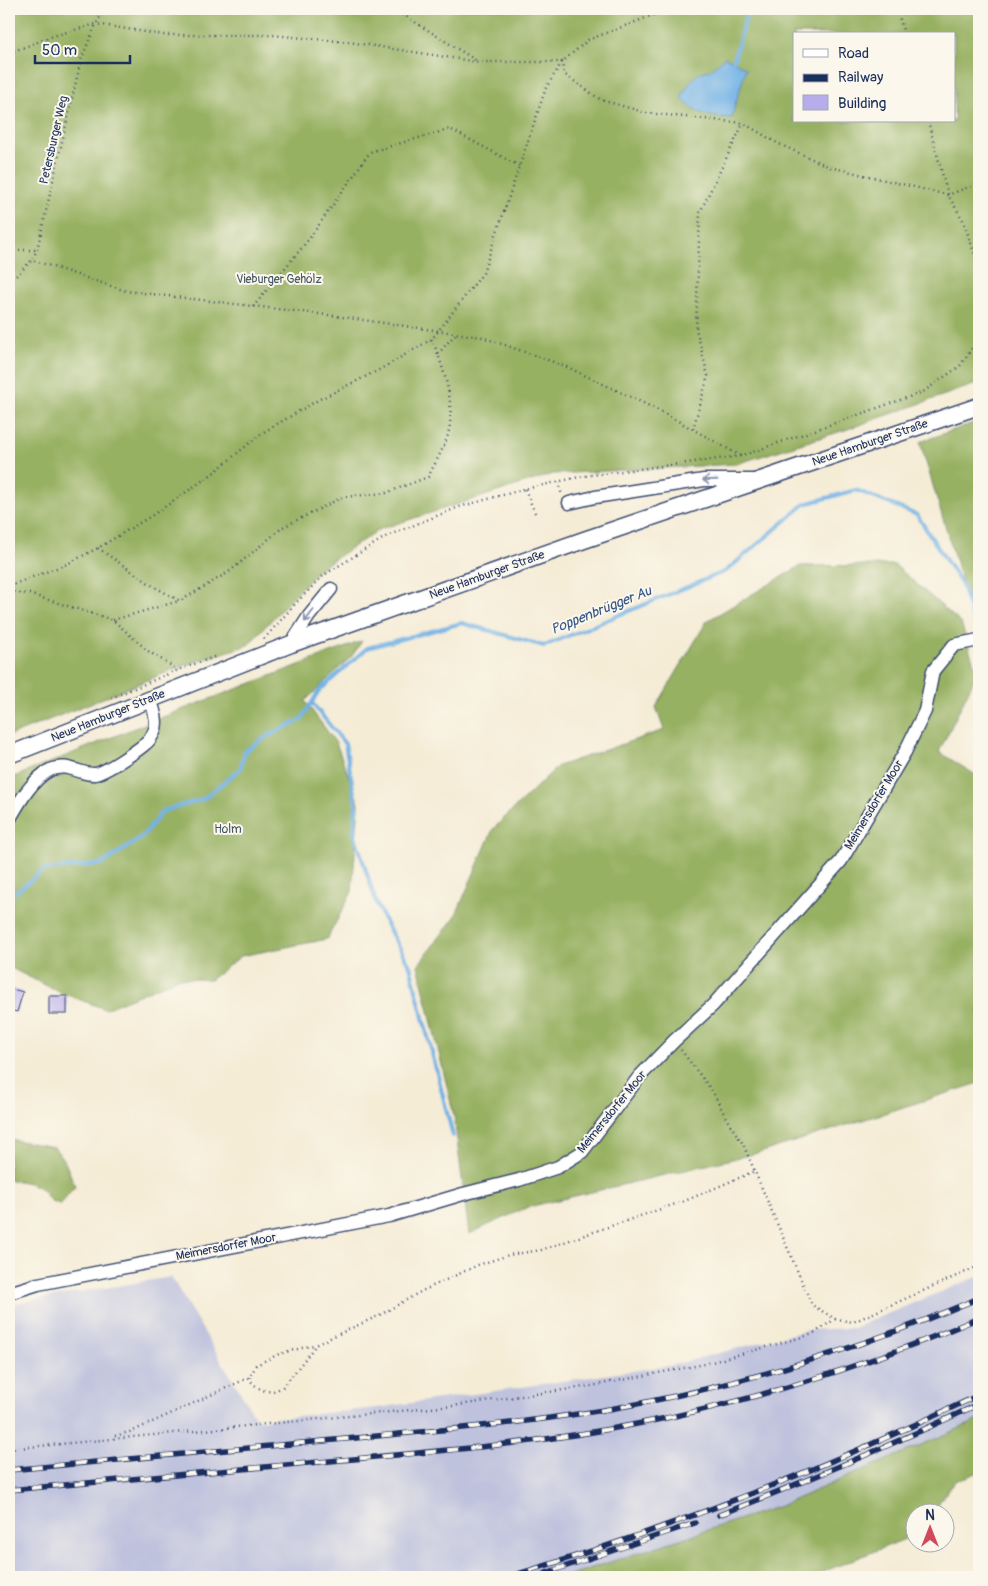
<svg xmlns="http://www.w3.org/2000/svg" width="988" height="1586" font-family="Pangolin,sans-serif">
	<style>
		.industrial { fill: #bfc2dd }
		.forest { fill: #97b162; stroke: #597060; fill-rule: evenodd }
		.water { fill: #72b2e6; stroke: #4670a2 }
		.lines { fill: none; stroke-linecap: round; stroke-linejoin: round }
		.stream { stroke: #72b2e6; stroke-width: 4 }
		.building { fill: #b8adeb }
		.minor-casing { stroke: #3c4b70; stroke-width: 15 }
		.major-casing { stroke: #3c4b70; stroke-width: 19 }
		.path { stroke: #3c4b70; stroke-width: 2.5; stroke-dasharray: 1 4; stroke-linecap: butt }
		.minor { stroke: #fff; stroke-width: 12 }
		.major { stroke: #fff; stroke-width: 16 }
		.rail-casing { stroke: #1b2f5e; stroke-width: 5.5 }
		.rail { stroke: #fbf7ec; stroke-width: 4; stroke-dasharray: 11; stroke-linecap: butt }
		.oneway { stroke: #8d97ae }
		.labels { text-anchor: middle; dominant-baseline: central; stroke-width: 4; stroke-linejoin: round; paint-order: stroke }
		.street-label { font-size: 12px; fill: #1b2f5e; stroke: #fbf7ec }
		.park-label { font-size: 12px; fill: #445762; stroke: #fbf7ec }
		.water-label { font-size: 14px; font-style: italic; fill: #355687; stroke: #fbf7ec }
	</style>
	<rect width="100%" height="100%" fill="#fbf7ec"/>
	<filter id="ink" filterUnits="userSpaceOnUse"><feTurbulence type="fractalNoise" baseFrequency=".02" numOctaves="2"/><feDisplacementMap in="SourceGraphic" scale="10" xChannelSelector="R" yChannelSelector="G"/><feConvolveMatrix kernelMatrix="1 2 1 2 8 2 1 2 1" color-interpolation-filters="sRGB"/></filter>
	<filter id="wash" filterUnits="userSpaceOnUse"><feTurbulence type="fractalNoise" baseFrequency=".0096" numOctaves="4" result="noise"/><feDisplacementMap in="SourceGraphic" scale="20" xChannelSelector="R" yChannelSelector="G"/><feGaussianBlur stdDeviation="1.12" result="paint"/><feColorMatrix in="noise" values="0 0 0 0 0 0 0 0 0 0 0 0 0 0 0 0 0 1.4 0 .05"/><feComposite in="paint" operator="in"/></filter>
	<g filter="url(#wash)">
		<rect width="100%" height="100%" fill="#f5ecd6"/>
		<!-- industrial -->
		<path class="industrial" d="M979,1276V1420L780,1506L565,1577H9V1304L171,1277L257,1420L377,1408L673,1365L808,1330L853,1328Z"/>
		<!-- forest -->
		<g class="forest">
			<path d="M9,9H979V383L845,430L736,464L553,474L380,529L319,569L248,645L180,667L9,736ZM794,34H954V121H794Z"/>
			<path d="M979,421V639L920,442Z"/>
			<path d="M895,565L961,623L977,673L939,752L979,777V1083L762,1152L528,1207L469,1234L454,1116L418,965L455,917L493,829L558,766L664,730L656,707L707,621L800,566Z"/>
			<path d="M362,641L352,656L305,701L336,743L359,803L352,892L327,939L241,956L210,980L179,978L105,1009L59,992L9,967V779L147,723Z"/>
			<path d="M9,1139L54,1147L65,1162L75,1186L60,1204C47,1201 49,1198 41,1189C33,1182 19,1181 9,1180Z"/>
			<path d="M979,1420V1472L955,1481L931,1513L916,1514L915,1535L810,1577H565L780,1506Z"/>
		</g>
		<!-- water -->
		<path class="water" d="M725,57L746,68C742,85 735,101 732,118C711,117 697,115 682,99L683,94L689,83L699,73L710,70Z"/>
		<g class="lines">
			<!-- stream -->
			<g class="stream">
				<path d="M733,62L748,9"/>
				<path d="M312,703L345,744L356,804L354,833L376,902L386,924L410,966L453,1136"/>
				<path d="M9,895L17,891L44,870L102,864L141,838L163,811L203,799L240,769L245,751L264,738L302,719L319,691L367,648L462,623L544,646L726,571L805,504L856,490L917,515L962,585L979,637"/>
			</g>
		</g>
		<g id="blocks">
			<!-- building -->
			<g class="building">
				<path d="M9,988L23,992L17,1012L9,1010Z"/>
				<rect x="49" y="996" width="18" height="18"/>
			</g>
		</g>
	</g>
	<g filter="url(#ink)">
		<use href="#blocks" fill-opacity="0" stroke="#3c4b70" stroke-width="1"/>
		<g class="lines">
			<!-- minor casing -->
			<g class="minor-casing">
				<g id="minor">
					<path d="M569,503L595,497L704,480H752"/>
					<path d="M291,644L309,616L331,589"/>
					<path d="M9,820C19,803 32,779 50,770C68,762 80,775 95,774C104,773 137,751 145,744C149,742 152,736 154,732C159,722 153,708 150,698"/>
					<path d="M9,1293L38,1284L389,1216L463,1194L519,1180L558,1167L582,1152L639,1077L674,1041L713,1005L841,861L905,752L925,711L933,671L954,645L979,640"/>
				</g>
			</g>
			<!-- major casing -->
			<g class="major-casing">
				<path id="major" d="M9,755L291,644L584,540L979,406"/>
			</g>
			<!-- path -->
			<g class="path">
				<path d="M105,9L96,24L81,60L37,250L32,260L126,291L328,315L482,337L565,366L658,410L741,456"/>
				<path d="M394,9L477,61"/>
				<path d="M897,9L904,34"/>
				<path d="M9,53L53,36L96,24L164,35H272L349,42L478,62H562L564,74L601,100L647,113L743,123L779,144L830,167L948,195L979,183"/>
				<path d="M928,121L948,195L963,220L977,261L979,281"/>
				<path d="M9,250H37"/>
				<path d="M9,283L32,260"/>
				<path d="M253,307L309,239L370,152L450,129L519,166"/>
				<path d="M438,354L457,332"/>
				<path d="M978,426L979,427"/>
				<path d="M693,429L708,376L696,329L700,212L743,124"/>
				<path d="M558,482L562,495"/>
				<path d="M525,489L535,513"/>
				<path d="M98,548L153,586L180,601L229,572L283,527L343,497L386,493L428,477C434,465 442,452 447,438C457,407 444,369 432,339"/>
				<path d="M9,586L67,564L98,548L156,513L212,474L262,433L318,400L379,370L432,339L483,273L546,88L562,62L588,40L669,9"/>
				<path d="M9,592L29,594L113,620L148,651L178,670"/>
				<path d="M113,620L179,601"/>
				<path d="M264,639L296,603L324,575L387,536L459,507L525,489L584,476L741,456L923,392L960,366L979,338"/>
				<path d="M111,698L178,670L217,656"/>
				<path d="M681,1050L713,1092L727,1120L743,1144L812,1305L835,1319L853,1322L979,1266"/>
				<path d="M250,1377V1380C260,1392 271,1395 284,1386L316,1345"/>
				<path d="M115,1436L133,1431L250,1377L256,1365L279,1354L317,1344L378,1316L422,1291L478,1265L509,1255L541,1250L687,1200L755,1171"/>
				<path d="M9,1449L452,1406L591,1386L705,1364L813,1334L835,1319"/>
			</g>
			<!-- minor -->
			<use href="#minor" class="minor"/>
			<!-- major -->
			<use href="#major" class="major"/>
			<!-- rail casing -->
			<g class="rail-casing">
				<g id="rail">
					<path d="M9,1470C124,1459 240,1449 356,1438C450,1429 544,1422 637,1404C755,1381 869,1345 979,1298"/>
					<path d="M9,1490C119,1480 230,1470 341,1460C442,1451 543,1443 642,1423C757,1400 871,1364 979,1318"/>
					<path d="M719,1515C807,1481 894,1444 979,1404"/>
					<path d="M508,1577C670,1529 826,1468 979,1395"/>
					<path d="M534,1577L695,1523"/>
				</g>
			</g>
			<!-- rail -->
			<use href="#rail" class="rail"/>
		</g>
		<!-- one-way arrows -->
		<defs><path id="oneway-shaft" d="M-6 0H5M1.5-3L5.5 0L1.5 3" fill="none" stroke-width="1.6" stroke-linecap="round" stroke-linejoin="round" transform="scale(1.25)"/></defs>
		<g class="oneway">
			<use href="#oneway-shaft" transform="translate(710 480) rotate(179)"/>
			<use href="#oneway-shaft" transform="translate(309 616) rotate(127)"/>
		</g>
	</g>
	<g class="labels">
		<!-- street labels -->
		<g class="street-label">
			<text transform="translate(54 140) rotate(-77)">Petersburger Weg</text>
			<text transform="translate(870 443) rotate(-19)">Neue Hamburger Straße</text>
			<text transform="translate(487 575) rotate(-20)">Neue Hamburger Straße</text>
			<text transform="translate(108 716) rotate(-22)">Neue Hamburger Straße</text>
			<text transform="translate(874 805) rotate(-59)">Meimersdorfer Moor</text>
			<text transform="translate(612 1112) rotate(-51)">Meimersdorfer Moor</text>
			<text transform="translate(226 1247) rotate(-11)">Meimersdorfer Moor</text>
		</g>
		<!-- park labels -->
		<g class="park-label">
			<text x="279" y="279">Vieburger Gehölz</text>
			<text x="228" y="829">Holm</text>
		</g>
		<!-- water labels -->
		<g class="water-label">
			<text transform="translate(601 610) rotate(-22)">Poppenbrügger Au</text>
		</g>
	</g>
	<!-- margin -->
	<rect width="988" height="1586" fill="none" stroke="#fbf7ec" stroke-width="30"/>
	<!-- legend -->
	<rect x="793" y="32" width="162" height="90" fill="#fbf7ec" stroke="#a1a7b3"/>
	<rect x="803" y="49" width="25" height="8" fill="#ffffff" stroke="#a1a7b3"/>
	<text x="838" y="58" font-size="15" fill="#1b2f5e">Road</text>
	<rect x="803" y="74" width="25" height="8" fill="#1b2f5e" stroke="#a1a7b3"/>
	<text x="838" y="82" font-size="15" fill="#1b2f5e">Railway</text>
	<rect x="803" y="95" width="25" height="15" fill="#b8adeb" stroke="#a1a7b3"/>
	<text x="838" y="108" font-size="15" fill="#1b2f5e">Building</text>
	<!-- north arrow -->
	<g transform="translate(930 1528)"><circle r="24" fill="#fbf7ec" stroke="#a1a7b3"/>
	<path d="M0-4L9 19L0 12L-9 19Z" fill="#d1495b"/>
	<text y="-8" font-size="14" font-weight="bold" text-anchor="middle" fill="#1b2f5e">N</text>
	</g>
	<!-- scale -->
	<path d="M35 55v8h95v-8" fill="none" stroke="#1b2f5e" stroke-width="2.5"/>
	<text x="42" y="55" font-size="15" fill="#1b2f5e" stroke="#fbf7ec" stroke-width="4" paint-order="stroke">50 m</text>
</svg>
